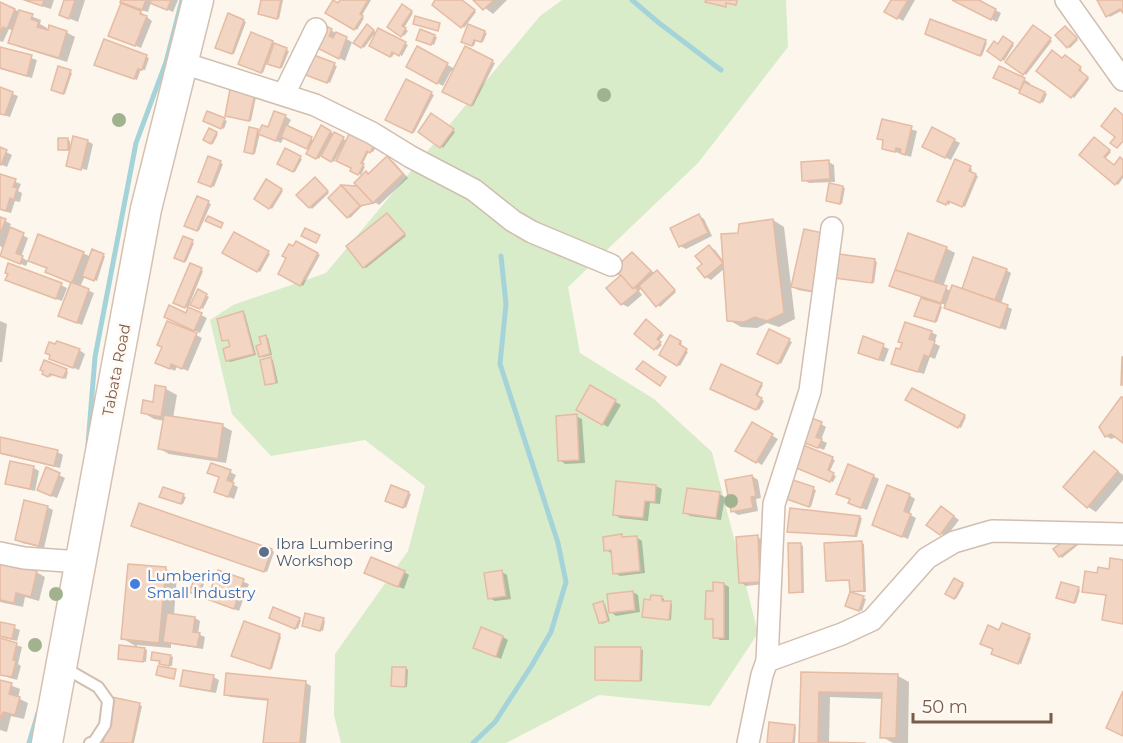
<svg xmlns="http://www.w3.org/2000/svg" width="1123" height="743" font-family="Montserrat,sans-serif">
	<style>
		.green { fill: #d8ecc9 }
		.shadow { fill: #0003 }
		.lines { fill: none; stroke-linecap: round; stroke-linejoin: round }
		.stream { stroke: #a5d3da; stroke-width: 5 }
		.building { fill: #f3d5c3; stroke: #e6bba3; stroke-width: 1.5 }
		.service-casing { stroke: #d1beb0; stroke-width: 14 }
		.minor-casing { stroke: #d1beb0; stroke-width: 24 }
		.secondary-casing { stroke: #d6c0b0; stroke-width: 33 }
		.service { stroke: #fff; stroke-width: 10 }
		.minor { stroke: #fff; stroke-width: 21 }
		.secondary { stroke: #fff; stroke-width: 30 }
		.tree { fill: #a0b28e }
		.service-dot { fill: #5c6f8a; stroke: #fffaf3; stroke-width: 2 }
		.shop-dot { fill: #3f7fe0; stroke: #fffaf3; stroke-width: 2 }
		.labels { text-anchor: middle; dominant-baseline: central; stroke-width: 5; stroke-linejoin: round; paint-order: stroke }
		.street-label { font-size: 15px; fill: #7a5c4d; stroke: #fffaf3 }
		.service-label { font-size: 15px; fill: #4e5e75; stroke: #fffaf3; text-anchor: start }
		.shop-label { font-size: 15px; fill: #366cbe; stroke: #fffaf3; text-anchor: start }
	</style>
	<rect width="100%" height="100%" fill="#fdf6ec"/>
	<!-- green -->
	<path class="green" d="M562,0H786L788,47L698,163L568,287L580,353L654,399L712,452L758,633L710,706L599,695L506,743H341L334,715L335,654L408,551L425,486L365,440L271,456L232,414L210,320L233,305L326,273L540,16Z"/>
	<!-- shadow -->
	<g class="shadow">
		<path d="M22,0H54L51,9Z"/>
		<path d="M65,0H85L78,22L61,15Z"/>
		<path d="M123,0H178L173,12L151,2L148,12L137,9L152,21L141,48L110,35Z"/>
		<path d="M263,0H283L279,19L262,15Z"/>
		<path d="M341,0H371L361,17L364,18L357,30L327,13Z"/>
		<path d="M437,0H461L476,12L464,28Z"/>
		<path d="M475,0H507L493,14Z"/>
		<path d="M892,0H915L903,21L886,11Z"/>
		<path d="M954,0H975L1001,13L997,22Z"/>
		<path d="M1099,0H1123V10L1110,17Z"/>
		<path d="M0,4L41,20L40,24L47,28L46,31L66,32L75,37L67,62L19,47L10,42L14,31L9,29L3,42L0,41Z"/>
		<path d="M402,6L413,13L404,28L408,31L404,36L389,27Z"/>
		<path d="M229,15L246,22L234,54L219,49Z"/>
		<path d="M367,26L377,33L379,30L408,45L402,56L395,52L392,57L371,46L377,34L375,33L364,48L356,42Z"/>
		<path d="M469,26L487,33L483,42L476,40L474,46L465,43Z"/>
		<path d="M1034,27L1052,41L1026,75L1008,62Z"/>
		<path d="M327,28L352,42L345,61L317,46Z"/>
		<path d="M1067,29L1078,40L1070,48L1068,47Z"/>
		<path d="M421,31L437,37L434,45L420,40Z"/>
		<path d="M929,35L985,42L987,43L982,56Z"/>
		<path d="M1004,38L1014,45L1004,61L989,50L999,46Z"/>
		<path d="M105,41L149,58L145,70L141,69L137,80L98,65Z"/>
		<path d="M272,42L289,51L282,68L267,62L263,73L242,64Z"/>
		<path d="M0,48L37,60L32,78L0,69Z"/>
		<path d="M417,48L455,69L465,48L495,63L473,106L444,92L454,72L451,71L443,86L408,66Z"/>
		<path d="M307,54L337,66L330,83L302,72Z"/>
		<path d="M1067,58L1082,70L1080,72L1089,79L1074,98L1038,70Z"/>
		<path d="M1000,68L1025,80L1030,83L1029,86L1047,94L1043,103L1001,81Z"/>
		<path d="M70,72L72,73L65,94L55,91Z"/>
		<path d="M406,81L434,95L414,133L387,119Z"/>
		<path d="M0,89L18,96L10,117L0,114Z"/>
		<path d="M254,95L256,97L251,121L228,117Z"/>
		<path d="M208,112L227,121L224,129L204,120Z"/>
		<path d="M432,115L455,132L443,148L420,132Z"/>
		<path d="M285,116L291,120L287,127L315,141L322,127L347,141L350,136L376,147L373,152L369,151L362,165L365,167L361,175L352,171L353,168L340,151L334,162L321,155L319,159L308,153L310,150L284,137L281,143L260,133L255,154L246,152L250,129L260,132L269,129Z"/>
		<path d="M883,121L917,131L911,157L883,148L885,141L879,138Z"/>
		<path d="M210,130L218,134L213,144L205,140Z"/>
		<path d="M68,140L70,141V151L60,150Z"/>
		<path d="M954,140L960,143L951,160L929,150Z"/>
		<path d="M1096,140L1111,152L1105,159L1114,166L1123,161V178L1118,185L1115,183Z"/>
		<path d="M87,141L93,144L87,170L68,165Z"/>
		<path d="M0,149L12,155L7,167L0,164Z"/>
		<path d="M286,150L302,159L295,172L279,163Z"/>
		<path d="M209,158L223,164L214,187L202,182Z"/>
		<path d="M387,158L393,161L408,178L379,205L376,203L362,206L350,218L348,217L361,187L369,175Z"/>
		<path d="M956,161L972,169L971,173L978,176L965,207L951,201L949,205L939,200Z"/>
		<path d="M829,162L834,165L835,182L809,183L804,180Z"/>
		<path d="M0,176L21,184L18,191L22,193L20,202L15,201L11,213L0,210Z"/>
		<path d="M318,180L329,193L312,209L298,195Z"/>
		<path d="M267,181L283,191L272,209L256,199Z"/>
		<path d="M842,187L845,188L842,204L830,202Z"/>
		<path d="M198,198L211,204L199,231L186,225Z"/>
		<path d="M387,214L406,236L366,268L364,267Z"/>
		<path d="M699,216L704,219L712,236L686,249L680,246Z"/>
		<path d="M0,218L11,224L9,228L28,238L21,257L28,261L26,266L6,258L3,248L0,246Z"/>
		<path d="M773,220L784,227L795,319L779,327L767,323L757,328L741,327L729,320L725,268L711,280L706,277L704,264L709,247L715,250L725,263L739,234Z"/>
		<path d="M235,234L270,254L260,272L224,252Z"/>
		<path d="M828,236L821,294L798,290L792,286Z"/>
		<path d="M184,238L194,243L186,262L175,257Z"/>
		<path d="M297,243L320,255L303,286L280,274Z"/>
		<path d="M946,248L955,253L943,287L951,291H962L1006,270L1011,273L1001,304L1012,309L1006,330L951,311L945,307L946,305L936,302L942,307L937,322L918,316L916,315L922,297L891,286Z"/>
		<path d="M83,253L91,257L105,256L97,281L85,276L80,287L94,293L82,325L60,316L72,283L56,277L47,272L48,269L29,261Z"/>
		<path d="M633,253L655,274L660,273L676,292L660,307L642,288L639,291L642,295L628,307L622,304L609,288L623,276Z"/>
		<path d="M875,261L877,262L874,283L839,278Z"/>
		<path d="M191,265L203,271L188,308L175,303Z"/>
		<path d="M9,274L61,285L67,288L62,301L13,283Z"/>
		<path d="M198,291L209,297L203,309L192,304Z"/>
		<path d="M189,309L207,318L200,333L171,320L186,315Z"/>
		<path d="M243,313L245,314L256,355L230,362L227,360L232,348L230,341L224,340Z"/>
		<path d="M0,321L7,324L2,362H0Z"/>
		<path d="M649,322L664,335L658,342L662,345L657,350L636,334Z"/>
		<path d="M770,331L792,342L781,364L759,354Z"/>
		<path d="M931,332L937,335L934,343L940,346L935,359L930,357L924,374L898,366L901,351Z"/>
		<path d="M196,335L202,338L188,371L177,366L175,371L163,365Z"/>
		<path d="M265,337L268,338L272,355L263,357L261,356Z"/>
		<path d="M671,337L682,343L680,347L688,352L680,366L661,355Z"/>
		<path d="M864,338L889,349L884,362L865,355Z"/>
		<path d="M79,350L85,354L79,370L51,359L52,355Z"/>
		<path d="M271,359L273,360L278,383L269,385L267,384Z"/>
		<path d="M722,366L763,385L757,397L764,401L759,410L712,388Z"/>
		<path d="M66,370L68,372L66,379L52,374L51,377L44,374L45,371Z"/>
		<path d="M591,388L621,405L608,427L578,410Z"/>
		<path d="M166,389L177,395L173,418L223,426L232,431L226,463L169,454L160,449L165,421L154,419L142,412L154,403Z"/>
		<path d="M912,390L966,417L961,428L907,400Z"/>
		<path d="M1123,399V441L1117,437L1111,439L1106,436Z"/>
		<path d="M576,416L582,419L585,463L565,464L560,460Z"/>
		<path d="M752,424L778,439L762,465L737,451Z"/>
		<path d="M821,424L826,427L821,440L827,443L824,450L804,442Z"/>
		<path d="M0,438L57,452L63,455L60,468L0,454Z"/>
		<path d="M799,445L835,460L829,473L836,476L833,482L798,468Z"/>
		<path d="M1094,453L1123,475V480L1096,512L1088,507Z"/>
		<path d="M11,463L34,468L39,471L35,491L13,486L7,483Z"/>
		<path d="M47,469L65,478L57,498L44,493Z"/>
		<path d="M230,472L236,475L232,484L238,487L234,499L221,494V478L214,475Z"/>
		<path d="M752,476L758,480L761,498L756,499L758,511L738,515L732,511Z"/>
		<path d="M873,476L879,479L867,510L856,506Z"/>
		<path d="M788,480L816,490L811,507L785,498Z"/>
		<path d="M618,482L656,486L662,489L660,504L650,503L648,521L620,518L614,514Z"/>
		<path d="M164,489L186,497L183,504L163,497Z"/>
		<path d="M408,493L411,494L406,508L390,501Z"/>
		<path d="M719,494L725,497L721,520L690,516L684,512Z"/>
		<path d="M909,495L915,499L909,514L916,518L908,539L873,525Z"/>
		<path d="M140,505L272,550L274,552L267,572L135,526Z"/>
		<path d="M47,507L53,510L44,548L22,543L16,540Z"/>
		<path d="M947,511L959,520L946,537L928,525Z"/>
		<path d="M859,517L862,518L857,537L788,531Z"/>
		<path d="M622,536L626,538L636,537L642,541L645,573L620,576L615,573L611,553L606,550Z"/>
		<path d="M757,537L763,540L765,584L746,586L741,582Z"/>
		<path d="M1073,539L1078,545L1062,558L1060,556L1055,550Z"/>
		<path d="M862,543L864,544L866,592L851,591V581L827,580Z"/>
		<path d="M800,544L803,546L804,593H793L791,592Z"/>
		<path d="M0,564L36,572L45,577L39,601L25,597L23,607L0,602Z"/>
		<path d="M166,569L177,575L174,615L195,618L200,621L198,634L205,637L203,649L171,644V648L137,645V647L122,638Z"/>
		<path d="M219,572L249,584L239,611L209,599Z"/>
		<path d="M404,572L409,575L404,589L372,576Z"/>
		<path d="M502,572L507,575L511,599L495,601L489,598Z"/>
		<path d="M955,580L964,585L956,599L947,593Z"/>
		<path d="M202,582L204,584L200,595L193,592Z"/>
		<path d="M724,584L729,587V640H720L715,637V621L707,618L714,592Z"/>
		<path d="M1078,588L1080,590L1076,603L1060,599Z"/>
		<path d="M633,592L638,595L640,612L616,616L611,612Z"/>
		<path d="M851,594L866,599L862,611L849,606Z"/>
		<path d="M662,597L664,599V602L672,604L671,620L644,617L652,602Z"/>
		<path d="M603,603L605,604L610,621L602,624L600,622Z"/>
		<path d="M274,609L301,620L298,629L273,619Z"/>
		<path d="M323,620L325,621L323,631L306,627Z"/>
		<path d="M0,623L20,630L17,641L0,637Z"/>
		<path d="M1000,632L1031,637L1021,664L995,655Z"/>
		<path d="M279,635L281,637L272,669L235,657Z"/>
		<path d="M503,637L508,640L501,659L475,648Z"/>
		<path d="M0,640L22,647L18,664L21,666L17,680L0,675Z"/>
		<path d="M145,649L147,650L146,662L122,659Z"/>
		<path d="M640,649L643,650L642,681L596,680Z"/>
		<path d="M170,656L173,657L172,666L163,665L161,662L152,659Z"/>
		<path d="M406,668L408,670L407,687L393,685Z"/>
		<path d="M803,674L898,676L909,682L908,743H893L882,737L883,699L830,697L829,743H801Z"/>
		<path d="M213,677L219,680L216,693L187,688L182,685Z"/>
		<path d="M0,681L20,689L18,698L28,703L24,719L11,716L7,732L0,730Z"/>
		<path d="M306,683L311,686L306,743H265L269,701L231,697L225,694Z"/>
		<path d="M139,705L142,706L134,743H104Z"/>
		<path d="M794,726L796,727L795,743H768Z"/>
	</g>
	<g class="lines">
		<!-- stream -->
		<g class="stream">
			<path d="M632,0L659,23L721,70"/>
			<path d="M88,444L95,357L136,143L166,62L182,0"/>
			<path d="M29,743L38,713"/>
			<path d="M473,743L495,722L532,665L551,632L566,582L558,543L500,364L506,304L501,256"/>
		</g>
	</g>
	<!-- building -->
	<g class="building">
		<path d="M25,0H44L42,6Z"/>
		<path d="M64,0H75L69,19L59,15Z"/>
		<path d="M121,0H146L142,10L120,2Z"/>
		<path d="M151,0H171L167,10L150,3Z"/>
		<path d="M261,0H281L277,19L258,14Z"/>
		<path d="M333,0L338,3L340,0H368L360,14L363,16L354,30L325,13Z"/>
		<path d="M435,0H462L475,10L461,28L432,5Z"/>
		<path d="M473,0H494L483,10Z"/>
		<path d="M706,0H737L736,5L726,3V7L705,2Z"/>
		<path d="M891,0H908L897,19L884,12Z"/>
		<path d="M952,0H979L996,9L991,20Z"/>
		<path d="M1097,0H1123V13L1120,9L1106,17Z"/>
		<path d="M0,2L15,9L7,29L3,27L0,33Z"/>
		<path d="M121,3L141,11L140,14L147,16L135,46L108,36Z"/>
		<path d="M402,4L412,11L402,26L406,28L401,37L387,27Z"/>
		<path d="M19,10L33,14L31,19L39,22L37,27L48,30L49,25L67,31L59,58L8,43Z"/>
		<path d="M228,13L244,20L232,54L215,48Z"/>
		<path d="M415,16L440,23L438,31L413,24Z"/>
		<path d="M930,19L986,40L980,56L925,34Z"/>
		<path d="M367,24L374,30L361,48L353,43Z"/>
		<path d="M468,24L485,31L481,42L474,40L472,46L461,42Z"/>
		<path d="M1033,25L1051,38L1023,75L1005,62Z"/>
		<path d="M326,26L332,29L329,36L333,38L336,32L347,37L339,59L315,47Z"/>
		<path d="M1065,26L1077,38L1067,48L1055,35Z"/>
		<path d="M378,28L406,42L399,56L392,52L390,57L369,46Z"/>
		<path d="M420,29L435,35L431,45L416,40Z"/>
		<path d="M251,32L273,41L261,73L238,64Z"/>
		<path d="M1003,36L1013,43L1001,61L987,51L994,41L998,44Z"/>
		<path d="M104,39L147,55L142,70L138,69L134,79L94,65Z"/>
		<path d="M274,43L287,48L280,68L267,64Z"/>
		<path d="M417,46L448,63L437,84L406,67Z"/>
		<path d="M465,46L493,60L471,106L442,92Z"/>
		<path d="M0,47L32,55L27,76L0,68Z"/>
		<path d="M1052,50L1062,58L1065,55L1081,67L1079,70L1088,77L1071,98L1036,71Z"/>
		<path d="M306,52L335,63L327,83L298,72Z"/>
		<path d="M58,66L71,70L63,94L51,90Z"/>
		<path d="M999,66L1025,78L1020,90L993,78Z"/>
		<path d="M406,79L432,92L412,133L385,120Z"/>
		<path d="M1024,82L1045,92L1040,103L1019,93Z"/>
		<path d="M0,87L13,92L5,115L0,114Z"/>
		<path d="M230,89L255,94L249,121L225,116Z"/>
		<path d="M1115,108L1123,115V141L1117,148L1110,143L1115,137L1101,126Z"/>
		<path d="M207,111L225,118L221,129L203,121Z"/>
		<path d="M274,111L286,115L276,141L258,134L262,125L268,127Z"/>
		<path d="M431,113L454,129L440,148L418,132Z"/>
		<path d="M882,119L912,126L905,155L900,153L901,149L896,148L895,152L882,149L883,140L877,139Z"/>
		<path d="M286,125L312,137L307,149L281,137Z"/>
		<path d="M321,125L331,131L316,159L306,154Z"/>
		<path d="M249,127L258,129L253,154L244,152Z"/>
		<path d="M932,127L955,139L945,158L922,147Z"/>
		<path d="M209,128L217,132L211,144L203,140Z"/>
		<path d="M334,132L344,137L331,162L321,156Z"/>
		<path d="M349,134L374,145L370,153L367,151L361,163L364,164L358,175L350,171L351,168L336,161Z"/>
		<path d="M73,136L88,140L81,170L66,166Z"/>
		<path d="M1094,137L1110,150L1104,157L1114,165L1120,157L1123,160V175L1115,185L1079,155Z"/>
		<rect x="58" y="138" width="10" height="12"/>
		<path d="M0,147L7,150L1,165L0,164Z"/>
		<path d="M285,148L301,156L293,172L277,164Z"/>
		<path d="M208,156L221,161L211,187L198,182Z"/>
		<path d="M387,156L403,174L373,203L354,183L366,171L368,174Z"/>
		<path d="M955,159L971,166L969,171L976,174L962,207L948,201L946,205L937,201Z"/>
		<path d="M829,160L830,179L802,181L801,162Z"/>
		<path d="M0,174L16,179L13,187L17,188L14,200L10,198L6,211L0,209Z"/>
		<path d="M315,177L328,191L309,208L296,195Z"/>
		<path d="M266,179L282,189L269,209L254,199Z"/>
		<path d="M829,183L843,186L840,204L826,201Z"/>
		<path d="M341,185L357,186L373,203L360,206Z"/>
		<path d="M341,185L360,206L347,218L328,198Z"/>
		<path d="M197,196L209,201L197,231L184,226Z"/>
		<path d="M387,213L405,234L363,268L346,246Z"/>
		<path d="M699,214L708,233L679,247L670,228Z"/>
		<path d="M208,216L223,223L221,228L205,221Z"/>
		<path d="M0,217L6,219L0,234Z"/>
		<path d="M773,219L784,313L767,321L755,317L744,322L727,321L721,234L738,233L739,224Z"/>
		<path d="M10,227L24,233L16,253L23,256L20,264L0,256Z"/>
		<path d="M305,228L320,235L316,243L301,236Z"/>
		<path d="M804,229L828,234L815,292L791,287Z"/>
		<path d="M234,232L269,251L257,272L222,253Z"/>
		<path d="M908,233L947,247L934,282L895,270Z"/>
		<path d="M38,234L84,252L72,283L45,272L47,268L28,261Z"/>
		<path d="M183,236L193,240L184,262L174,258Z"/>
		<path d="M296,241L318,253L300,286L278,274L286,258L282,256L289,244L293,246Z"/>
		<path d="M709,245L723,263L705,278L697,268L702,264L695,256Z"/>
		<path d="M92,249L104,254L94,281L82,276Z"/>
		<path d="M632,252L651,271L633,289L614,269Z"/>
		<path d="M839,254L875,259L872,283L835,278Z"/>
		<path d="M973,257L1007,269L995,300L962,289Z"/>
		<path d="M8,263L62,283L56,299L5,280L8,274L5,273Z"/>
		<path d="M190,263L202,268L185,308L173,303Z"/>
		<path d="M657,270L675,290L656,307L639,286Z"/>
		<path d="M895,270L947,286L941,303L889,286Z"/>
		<path d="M621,275L633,289L635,287L638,291L621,305L606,288Z"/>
		<path d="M71,282L89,289L77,323L58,316Z"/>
		<path d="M952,285L1008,305L1000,328L944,308Z"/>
		<path d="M198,289L207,294L200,309L190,305Z"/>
		<path d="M921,298L941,304L935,322L914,316Z"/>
		<path d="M169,305L186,313L188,307L202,313L194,331L164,317Z"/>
		<path d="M243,311L254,354L226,361L223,349L230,346L228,340L222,341L217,319Z"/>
		<path d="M646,319L662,333L657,339L661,342L654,350L634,334Z"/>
		<path d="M167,321L197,333L182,369L171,364L170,369L155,363L162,347L157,345Z"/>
		<path d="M905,322L932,331L929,339L935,341L929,357L924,355L918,372L891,364L896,348L900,349L902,343L898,342Z"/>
		<path d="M769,329L790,339L778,364L757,354Z"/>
		<path d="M266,335L270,354L259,357L256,346L261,344L259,337Z"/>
		<path d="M670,335L681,341L679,344L687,349L677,366L659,355Z"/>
		<path d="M863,336L884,344L879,360L858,353Z"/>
		<path d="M57,341L80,349L73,368L49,359L50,355L45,353L49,342L55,344Z"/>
		<path d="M271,357L276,383L265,385L260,360Z"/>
		<path d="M1122,357H1123V385H1121Z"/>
		<path d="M44,360L67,369L63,378L50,374L48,377L42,374L43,371L40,370Z"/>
		<path d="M643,361L666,377L660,386L636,369Z"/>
		<path d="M721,364L762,383L756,395L762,398L756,410L710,389Z"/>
		<path d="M155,385L166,387L161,417L141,413L143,400L153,402Z"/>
		<path d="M590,385L616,400L602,425L576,410Z"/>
		<path d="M912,388L965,415L958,428L905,400Z"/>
		<path d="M1121,397H1123V443L1111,434L1105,437L1099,427Z"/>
		<path d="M577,414L579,460L558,461L556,416Z"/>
		<path d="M164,415L223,424L218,459L158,449Z"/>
		<path d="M806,416L822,422L816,437L822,439L818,448L797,440Z"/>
		<path d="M752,422L773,434L756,463L735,451Z"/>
		<path d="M0,437L58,450L54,466L0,453Z"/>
		<path d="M798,443L833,457L828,470L834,473L830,482L794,467Z"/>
		<path d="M1094,451L1118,471L1087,508L1063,487Z"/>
		<path d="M10,461L34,466L30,489L5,484Z"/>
		<path d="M211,463L231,470L227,480L234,483L228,497L214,492L219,477L207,473Z"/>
		<path d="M848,464L874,475L861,508L848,503L850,499L836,494Z"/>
		<path d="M46,467L60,473L51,496L37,490Z"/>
		<path d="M752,475L756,496L751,497L753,508L731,512L725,480Z"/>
		<path d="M787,478L814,487L809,507L781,497Z"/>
		<path d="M616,481L656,485L655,502L645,501L643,518L613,515Z"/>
		<path d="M391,485L409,492L403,508L385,501Z"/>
		<path d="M887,485L910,494L904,511L911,514L902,537L872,525Z"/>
		<path d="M163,487L184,494L181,504L159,497Z"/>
		<path d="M687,488L720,492L716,518L683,513Z"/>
		<path d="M24,500L48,506L39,546L15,540Z"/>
		<path d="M139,503L272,549L264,572L131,526Z"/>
		<path d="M941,506L954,516L940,535L926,525Z"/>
		<path d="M790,508L860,516L855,536L787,532Z"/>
		<path d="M622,534V537L637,536L640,571L613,574L611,550L604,551L603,537Z"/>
		<path d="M758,535L760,582L739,583L736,537Z"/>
		<path d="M1071,536L1077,544L1059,557L1053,549Z"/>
		<path d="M862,541L864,591L850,592L849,580L826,581L824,543Z"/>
		<path d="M788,543H801L802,592L789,593Z"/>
		<path d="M371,557L405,571L398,587L364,573Z"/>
		<path d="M1110,558L1123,560V624L1102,620L1106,595L1082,592L1085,571L1097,573L1098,567L1109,569Z"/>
		<path d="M0,562L37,571L31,597L16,593L14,603L0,600Z"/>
		<path d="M128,564L166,567L159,643L121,639Z"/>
		<path d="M218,570L244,579L234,609L207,599Z"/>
		<path d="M502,570L506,596L488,599L484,573Z"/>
		<path d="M195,578L203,581L198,595L189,592Z"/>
		<path d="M954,578L963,583L954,599L945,594Z"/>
		<path d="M713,582L724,583V638H713V619H705L706,591H713Z"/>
		<path d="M1061,582L1079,587L1074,603L1056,598Z"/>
		<path d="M633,591L635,610L609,613L607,594Z"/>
		<path d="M850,592L864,596L859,611L845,606Z"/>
		<path d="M651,595L662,596V601H671L669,620L642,617L644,599L650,600Z"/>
		<path d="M603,601L608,621L599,623L593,604Z"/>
		<path d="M273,607L300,618L295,629L269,618Z"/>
		<path d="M167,613L195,617L193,632L200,633L197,647L163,642Z"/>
		<path d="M305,613L324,618L320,631L302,626Z"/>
		<path d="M244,621L280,634L270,669L231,656Z"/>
		<path d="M0,622L15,625L12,639L0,636Z"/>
		<path d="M1002,623L1030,634L1018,664L991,654L993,649L980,644L988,625L999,630Z"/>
		<path d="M481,627L503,636L496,657L473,648Z"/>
		<path d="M0,638L17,643L13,660L16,661L12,677L0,675Z"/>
		<path d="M119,645L145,648L143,662L118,659Z"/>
		<path d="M595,647H641L640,681L595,680Z"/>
		<path d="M152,652L171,655L169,666L159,664L160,661L151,660Z"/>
		<path d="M158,666L176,669L174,679L156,675Z"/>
		<path d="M392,667H406L405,687L391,686Z"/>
		<path d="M183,670L214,675L211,691L180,686Z"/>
		<path d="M801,672L898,674L896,738H880L882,693L819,692L818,742L866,743H799Z"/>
		<path d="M226,673L306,681L300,743H263L268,699L224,695Z"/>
		<path d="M0,680L12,683L9,694L20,697L15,715L3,712L0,721Z"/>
		<path d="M1123,691V736L1106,728Z"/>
		<path d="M112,697L140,703L132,743H103Z"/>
		<path d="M769,722L795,725L793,743H767Z"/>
	</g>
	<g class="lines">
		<!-- service casing -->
		<g class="service-casing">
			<path id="service" d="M63,667L98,687L108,701L105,725L94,742L90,743"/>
		</g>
		<!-- minor casing -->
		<g class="minor-casing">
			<g id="minor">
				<path d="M1066,0L1123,80"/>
				<path d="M183,63L315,105L372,133L411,157L474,190L513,221L532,232L611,265"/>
				<path d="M284,94L316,29"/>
				<path d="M0,553L24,558L80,562"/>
				<path d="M767,661L774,504L810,391L832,228"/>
				<path d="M748,743L762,675L767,661L842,634L872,620L927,558L954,542L992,531L1123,534"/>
			</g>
		</g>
		<!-- secondary casing -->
		<g class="secondary-casing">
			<path id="secondary" d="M47,743L146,209L198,0"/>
		</g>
		<!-- service -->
		<use href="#service" class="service"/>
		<!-- minor -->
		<use href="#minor" class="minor"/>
		<!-- secondary -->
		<use href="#secondary" class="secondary"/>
	</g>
	<!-- trees -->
	<g class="tree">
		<circle cx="604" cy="95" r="7"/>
		<circle cx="119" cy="120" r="7"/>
		<circle cx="731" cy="501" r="7"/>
		<circle cx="56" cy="594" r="7"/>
		<circle cx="35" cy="645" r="7"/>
	</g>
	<!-- markers -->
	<circle class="service-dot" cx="264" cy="552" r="6"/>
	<circle class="shop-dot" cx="135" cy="584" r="6"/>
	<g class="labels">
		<!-- street labels -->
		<g class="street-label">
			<text transform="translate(116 370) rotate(-79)">Tabata Road</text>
		</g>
		<!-- service labels -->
		<g class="service-label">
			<text x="276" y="543">Ibra Lumbering<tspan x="276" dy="17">Workshop</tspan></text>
		</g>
		<!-- shop labels -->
		<g class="shop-label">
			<text x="147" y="575">Lumbering<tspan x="147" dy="17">Small Industry</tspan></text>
		</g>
	</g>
	<!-- scale -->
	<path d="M913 713v9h138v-9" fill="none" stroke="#7a5c4d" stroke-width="3"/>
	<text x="922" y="713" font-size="18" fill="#7a5c4d" stroke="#fffaf3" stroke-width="4.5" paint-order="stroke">50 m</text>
</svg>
